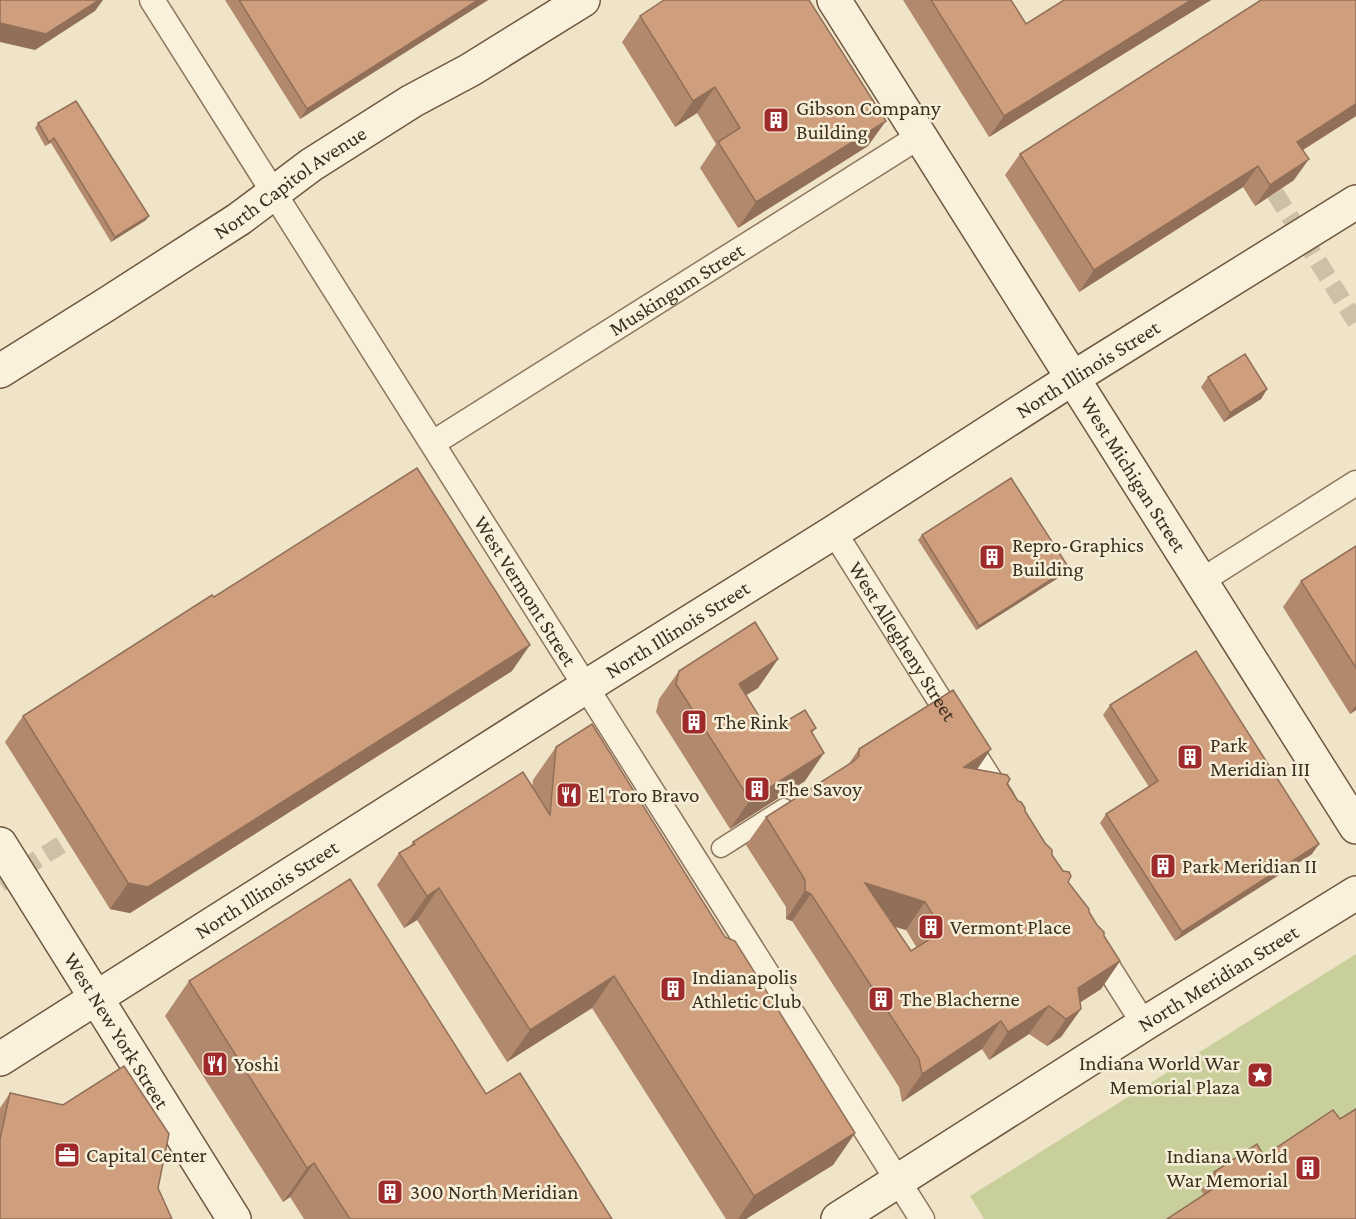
<svg xmlns="http://www.w3.org/2000/svg" width="1356" height="1219" font-family="'Crimson Pro',serif">
	<style>
		.green { fill: #c9cf9b }
		.lines { fill: none; stroke-linecap: round; stroke-linejoin: round }
		.pedestrian-tunnel { stroke: #ccc0a6; stroke-width: 18; stroke-dasharray: 18 9; stroke-linecap: butt }
		.pedestrian-casing { stroke: #8d765c; stroke-width: 21 }
		.minor-casing { stroke: #8d765c; stroke-width: 27 }
		.secondary-casing { stroke: #6f573f; stroke-width: 36 }
		.pedestrian { stroke: #faf1dc; stroke-width: 18 }
		.minor { stroke: #faf1dc; stroke-width: 24 }
		.secondary { stroke: #faf1dc; stroke-width: 33 }
		.wall { fill: #b2896c; fill-rule: evenodd }
		.shaded-wall { fill: #916f58 }
		.building { fill: #cf9f7d; stroke: #916f58; stroke-width: 1.5; fill-rule: evenodd }
		.labels { text-anchor: middle; dominant-baseline: central; stroke-width: 5; stroke-linejoin: round; paint-order: stroke }
		.poi-label { font-size: 21px; fill: #3d2e20; stroke: #f7eed8; text-anchor: start }
		.street-label { font-size: 21px; fill: #3d2e20; stroke: #f7eed8 }
	</style>
	<rect width="100%" height="100%" fill="#f0e4c8"/>
	<!-- green -->
	<path class="green" d="M1356,954V1219H984L970,1196Z"/>
	<g class="lines">
		<!-- pedestrian-tunnel -->
		<g class="pedestrian-tunnel">
			<path d="M1275,193L1356,322"/>
			<path d="M0,883L67,841"/>
		</g>
		<!-- pedestrian casing -->
		<g class="pedestrian-casing">
			<path id="pedestrian" d="M721,848L784,808"/>
		</g>
		<!-- minor casing -->
		<g class="minor-casing">
			<g id="minor">
				<path id="s1" d="M152,0L922,1219"/>
				<path id="s2" d="M433,443L920,136"/>
				<path id="s3" d="M834,532L1002,799"/>
				<path d="M1201,581L1356,483"/>
				<path d="M1094,945L1144,1024"/>
			</g>
		</g>
		<!-- secondary casing -->
		<g class="secondary-casing">
			<g id="secondary">
				<path id="s4" d="M834,0L1356,827"/>
				<path id="s5" d="M0,371L107,304L239,219L311,165L412,101L470,70L583,0"/>
				<path id="s6" d="M0,844L234,1219"/>
				<path id="s7" d="M0,1059L587,686L834,532L1073,378L1356,202"/>
				<path id="s8" d="M838,1219L1144,1024L1356,893"/>
			</g>
		</g>
		<!-- pedestrian -->
		<use href="#pedestrian" class="pedestrian"/>
		<!-- minor -->
		<use href="#minor" class="minor"/>
		<!-- secondary -->
		<use href="#secondary" class="secondary"/>
	</g>
	<!-- wall -->
	<g class="wall">
		<path d="M225,0H488L300,119Z"/>
		<path d="M903,0H1011L1026,24L1064,0H1211L989,137Z"/>
		<path d="M1356,0V116L1303,150L1294,180L1255,206L1243,187L1079,292L1005,175L1020,154Z"/>
		<path d="M640,16L868,146L738,228L700,168L716,144L697,113L675,127L622,42Z"/>
		<path d="M38,123L146,220L111,242L51,143L45,146L35,128Z"/>
		<path d="M1208,377L1267,389L1261,399L1224,422L1201,387Z"/>
		<path d="M922,535L1069,568L1066,573L976,630L918,540Z"/>
		<path d="M1356,546V710L1350,714L1283,607L1301,581Z"/>
		<path d="M214,597L512,671L130,913L110,909L5,742L23,716Z"/>
		<path d="M778,659L758,688L746,695L767,729L785,722L816,728L812,733L805,781L730,829L656,712L659,699L679,671Z"/>
		<path d="M1110,705L1312,854L1175,941L1100,823L1106,814L1149,787L1103,715Z"/>
		<path d="M556,747L725,937L855,1133L833,1165L746,1219H726L592,1008L507,1062L417,920L404,928L377,885L399,853L410,846L413,842L532,787L533,780Z"/>
		<path d="M859,749L977,769L1007,784L1018,801L1025,811L1068,882L1089,912L1120,961L1101,989L1080,1002L1081,1009L1061,1037L1047,1046L1029,1034L989,1060L982,1049L902,1102L899,1087L792,921L786,919V907L746,845L766,817L848,765ZM895,927L906,930L917,948L911,951Z"/>
		<path d="M189,981L486,1094L612,1219H304L290,1197L283,1202L165,1016Z"/>
		<path d="M10,1093L158,1188L0,1219V1108Z"/>
		<path d="M1340,1119L1356,1219L1204,1195L1201,1190L1214,1172L1264,1156Z"/>
	</g>
	<!-- shaded-wall -->
	<g class="shaded-wall">
		<path d="M99,0H103L95,11L35,50L0,42V23Z"/>
		<path d="M478,0H488L300,119L307,109Z"/>
		<path d="M1191,0H1211L989,137L1004,116Z"/>
		<path d="M715,87L697,113L675,127L693,101Z"/>
		<path d="M1356,104V116L1282,163L1297,142Z"/>
		<path d="M886,121L868,146L738,228L756,202Z"/>
		<path d="M1309,159L1294,180L1255,206L1270,185Z"/>
		<path d="M1258,166L1243,187L1079,292L1094,270Z"/>
		<path d="M149,216L146,220L111,242L115,237Z"/>
		<path d="M1267,389L1261,399L1224,422L1230,413Z"/>
		<path d="M1069,568L1066,573L976,630L979,626Z"/>
		<path d="M530,645L512,671L130,913L110,909L128,883Z"/>
		<path d="M778,659L758,688L719,712L739,684Z"/>
		<path d="M1356,705V710L1350,714Z"/>
		<path d="M991,749L972,777L964,767Z"/>
		<path d="M824,753L805,781L730,829L750,800Z"/>
		<path d="M1319,844L1312,854L1175,941L1182,932Z"/>
		<path d="M865,883L925,902L906,930L846,911Z"/>
		<path d="M439,888L417,920L404,928L427,896Z"/>
		<path d="M805,891L811,894L792,921L786,919Z"/>
		<path d="M1120,961L1101,989L1061,1015L1078,988Z"/>
		<path d="M614,976L592,1008L507,1062L530,1030Z"/>
		<path d="M1049,1006L1029,1034L989,1060L1008,1032Z"/>
		<path d="M1081,1009L1061,1037L1047,1046L1066,1019Z"/>
		<path d="M1001,1021L982,1049L902,1102L922,1074Z"/>
		<path d="M855,1133L833,1165L746,1219H738L754,1196Z"/>
		<path d="M314,1163L290,1197L283,1202L307,1168Z"/>
	</g>
	<!-- building -->
	<g class="building">
		<path d="M0,0H99L46,34L0,23Z"/>
		<path d="M239,0H478L307,109Z"/>
		<path d="M664,0H809L886,121L756,202L718,142L740,128L715,87L693,101L640,16Z"/>
		<path d="M931,0H1011L1026,24L1064,0H1191L1004,116Z"/>
		<path d="M1261,0H1356V104L1297,142L1309,159L1270,185L1258,166L1094,270L1020,154Z"/>
		<path d="M76,101L149,216L115,237L54,138L49,142L38,123Z"/>
		<path d="M1245,354L1267,389L1230,413L1208,377Z"/>
		<path d="M417,468L530,645L148,887L128,883L23,716L212,595L214,597Z"/>
		<path d="M1011,478L1069,568L979,626L922,535Z"/>
		<path d="M1356,546V668L1301,581Z"/>
		<path d="M755,622L778,659L739,684L767,729L783,719L785,722L805,710L816,728L811,731L824,753L750,800L676,684L679,671Z"/>
		<path d="M1196,651L1319,844L1182,932L1106,814L1158,781L1110,705Z"/>
		<path d="M953,690L991,749L964,767L1007,775L1010,779L1007,784L1018,801L1021,802L1025,808V811L1045,843L1052,850V855L1063,871L1069,872L1071,876L1068,882L1089,909V912L1097,925L1104,932V936L1120,961L1078,988L1081,1009L1066,1019L1049,1006L1008,1032L1001,1021L922,1074L919,1059L811,894L805,891V880L766,817L854,761L859,756V749ZM865,883L925,902L943,931L911,951Z"/>
		<path d="M592,724L725,937L735,941L855,1133L754,1196L614,976L530,1030L439,888L427,896L399,853L415,844L413,842L523,772L550,815L556,747Z"/>
		<path d="M350,879L486,1094L520,1073L612,1219H350L314,1163L307,1168L189,981Z"/>
		<path d="M124,1066L169,1134L158,1188L172,1219H0V1139L10,1093L63,1105Z"/>
		<path d="M1356,1109V1219H1167L1222,1183L1214,1172L1257,1144L1264,1156L1333,1110L1340,1119Z"/>
	</g>
	<!-- icons -->
	<defs>
		<g id="building-square" transform="scale(1.35)"><rect x="-9" y="-9" width="18" height="18" rx="4" fill="#9e2a2b" stroke="#f7eed8"/><path d="M-4-6H4V6H1V3H-1V6H-4ZM-2.5-4.3h1.7v1.8h-1.7ZM.8-4.3h1.7v1.8H.8ZM-2.5-1h1.7V.8h-1.7ZM.8-1h1.7V.8H.8Z" fill="#fff"/></g>
		<g id="restaurant-square" transform="scale(1.35)"><rect x="-9" y="-9" width="18" height="18" rx="4" fill="#9e2a2b" stroke="#f7eed8"/><path d="M-5-6h1v4h1v-4h1v4h1v-4h1v5L-1.5 .5V6h-2V.5L-5-1ZM5-6V6H3V1.5H1.5Q1.5-4 5-6Z" fill="#fff"/></g>
		<g id="sight-square" transform="scale(1.35)"><rect x="-9" y="-9" width="18" height="18" rx="4" fill="#9e2a2b" stroke="#f7eed8"/><path d="M0-6L1.8-2.2L6-1.7L2.9 1.2L3.7 5.4L0 3.3L-3.7 5.4L-2.9 1.2L-6-1.7L-1.8-2.2Z" fill="#fff"/></g>
		<g id="office-square" transform="scale(1.35)"><rect x="-9" y="-9" width="18" height="18" rx="4" fill="#9e2a2b" stroke="#f7eed8"/><path d="M-6-3h4V-5.5h4V-3h4V5H-6ZM-1-4.5V-3h2v-1.5ZM-6 0V1H6V0Z" fill="#fff"/></g>
	</defs>
	<g fill-rule="evenodd">
		<use href="#building-square" x="776" y="120"/>
		<use href="#building-square" x="992" y="557"/>
		<use href="#building-square" x="694" y="722"/>
		<use href="#building-square" x="1190" y="757"/>
		<use href="#building-square" x="757" y="789"/>
		<use href="#restaurant-square" x="569" y="795"/>
		<use href="#building-square" x="1163" y="866"/>
		<use href="#building-square" x="931" y="927"/>
		<use href="#building-square" x="673" y="989"/>
		<use href="#building-square" x="881" y="999"/>
		<use href="#restaurant-square" x="215" y="1064"/>
		<use href="#sight-square" x="1260" y="1075"/>
		<use href="#office-square" x="67" y="1155"/>
		<use href="#building-square" x="1308" y="1168"/>
		<use href="#building-square" x="390" y="1192"/>
	</g>
	<g class="labels">
		<!-- poi labels -->
		<g class="poi-label">
			<text x="796" y="108">Gibson Company<tspan x="796" dy="24">Building</tspan></text>
			<text x="1012" y="545">Repro-Graphics<tspan x="1012" dy="24">Building</tspan></text>
			<text x="714" y="722">The Rink</text>
			<text x="1210" y="745">Park<tspan x="1210" dy="24">Meridian III</tspan></text>
			<text x="777" y="789">The Savoy</text>
			<text x="588" y="795">El Toro Bravo</text>
			<text x="1182" y="866">Park Meridian II</text>
			<text x="950" y="927">Vermont Place</text>
			<text x="692" y="977">Indianapolis<tspan x="692" dy="24">Athletic Club</tspan></text>
			<text x="900" y="999">The Blacherne</text>
			<text x="1240" y="1063" text-anchor="end">Indiana World War<tspan x="1240" dy="24">Memorial Plaza</tspan></text>
			<text x="234" y="1064">Yoshi</text>
			<text x="86" y="1155">Capital Center</text>
			<text x="1288" y="1156" text-anchor="end">Indiana World<tspan x="1288" dy="24">War Memorial</tspan></text>
			<text x="410" y="1192">300 North Meridian</text>
		</g>
		<!-- street labels -->
		<g class="street-label">
			<text stroke="none"><textPath href="#s5" startOffset="346">North Capitol Avenue</textPath></text>
			<text stroke="none"><textPath href="#s2" startOffset="288">Muskingum Street</textPath></text>
			<text stroke="none"><textPath href="#s7" startOffset="1288">North Illinois Street</textPath></text>
			<text stroke="none"><textPath href="#s4" startOffset="561">West Michigan Street</textPath></text>
			<text stroke="none"><textPath href="#s1" startOffset="699">West Vermont Street</textPath></text>
			<text stroke="none"><textPath href="#s7" startOffset="802">North Illinois Street</textPath></text>
			<text stroke="none"><textPath href="#s3" startOffset="129">West Allegheny Street</textPath></text>
			<text stroke="none"><textPath href="#s7" startOffset="316">North Illinois Street</textPath></text>
			<text stroke="none"><textPath href="#s8" startOffset="450">North Meridian Street</textPath></text>
			<text stroke="none"><textPath href="#s6" startOffset="220">West New York Street</textPath></text>
		</g>
	</g>
</svg>
